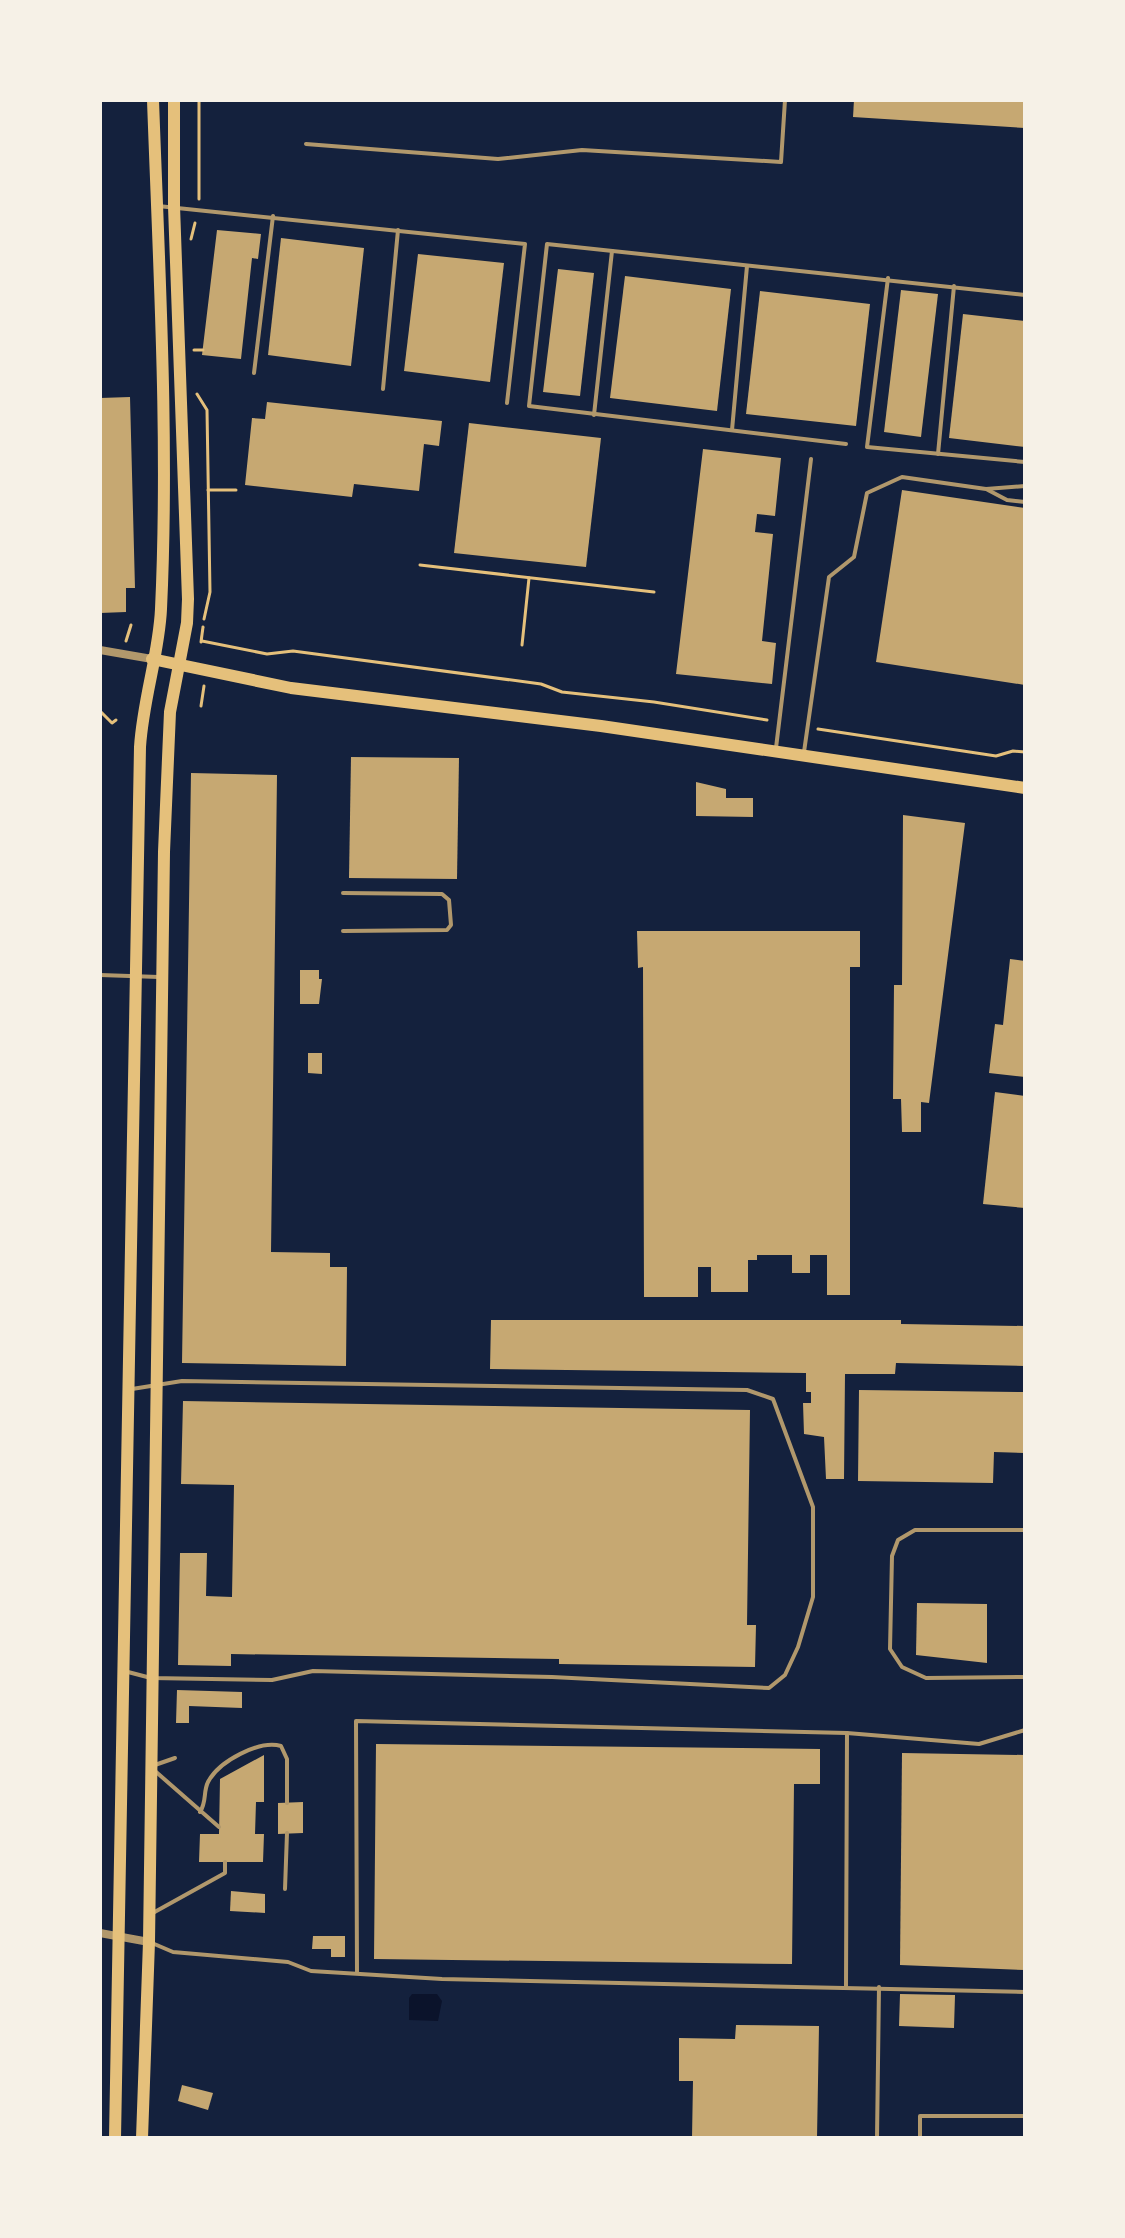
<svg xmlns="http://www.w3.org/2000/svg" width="1125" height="2238" font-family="'Space Grotesk',sans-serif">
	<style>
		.water { fill: #0b132b }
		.building { fill: #c6a872 }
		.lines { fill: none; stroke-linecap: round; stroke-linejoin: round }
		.path { stroke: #e5c07b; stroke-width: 3 }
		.service { stroke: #b1986c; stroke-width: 4 }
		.minor { stroke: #b1986c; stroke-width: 8 }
		.primary { stroke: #e5c07b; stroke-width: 12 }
	</style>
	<rect width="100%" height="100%" fill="#14213d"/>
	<!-- water -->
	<path class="water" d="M412,1994H437L442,2001L438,2021L409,2020V1998Z"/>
	<!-- building -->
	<g class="building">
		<path d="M854,100H1025V128L853,117Z"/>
		<path d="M217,230L261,234L258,259L252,258L241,359L202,355Z"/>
		<path d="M281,238L364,248L351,366L268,355Z"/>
		<path d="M418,254L504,263L490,382L404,371Z"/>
		<path d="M558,269L594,273L580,396L543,392Z"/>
		<path d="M625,276L731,289L717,411L610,398Z"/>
		<path d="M901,290L938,294L921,437L884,432Z"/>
		<path d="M760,291L870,304L856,426L746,414Z"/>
		<path d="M963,314L1025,321V447L949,438Z"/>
		<path d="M130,397L135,588H126V612L100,613V398Z"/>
		<path d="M267,402L442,421L439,446L424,444L419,491L354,484L352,497L245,485L252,418L265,419Z"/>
		<path d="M469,423L601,438L586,567L454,553Z"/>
		<path d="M703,449L781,458L775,516L757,514L755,532L773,534L762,641L776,643L772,684L676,674Z"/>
		<path d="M902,490L1025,508V685L876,662Z"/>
		<path d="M351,757L459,758L457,879L349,878Z"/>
		<path d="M191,773L277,775L271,1252L330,1253V1267H347L346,1366L182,1363Z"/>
		<path d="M696,782L726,789V798H753V817L696,816Z"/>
		<path d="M903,815L965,823L929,1103L921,1102V1132H902L901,1099H893L894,985H902Z"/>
		<path d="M637,931H860V967H850V1295H827V1255H810V1273H792V1255H757V1260H748V1292H711V1267H698V1297H644L643,967L638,968Z"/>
		<path d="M1010,959L1025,961V1077L989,1073L995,1024L1003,1025Z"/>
		<path d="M300,970H319V979H322L319,1004H300Z"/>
		<path d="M308,1053H322V1074L308,1073Z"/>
		<path d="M995,1092L1025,1096V1208L983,1204Z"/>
		<path d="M491,1320H901V1324L1025,1326V1366L896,1363L895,1374H845L844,1479H826L824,1437L804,1434L803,1403H811V1392H806V1373L490,1369Z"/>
		<path d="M859,1390L1025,1392V1453L994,1452L993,1483L858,1481Z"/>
		<path d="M183,1401L750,1410L747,1625H756L755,1667L559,1664V1659L231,1654V1666L178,1665L180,1553H207L206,1596L232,1597L234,1485L181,1484Z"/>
		<path d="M917,1603L987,1604V1663L916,1655Z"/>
		<path d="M177,1690L242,1692V1708L189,1706V1723H176Z"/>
		<path d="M376,1744L820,1749V1784H794L792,1964L374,1959Z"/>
		<path d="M902,1753L1025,1755V1970L900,1965Z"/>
		<path d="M264,1755V1802H256L255,1834H264L263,1862H199L200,1834H219L220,1779Z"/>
		<path d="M303,1802V1833L278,1834V1803Z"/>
		<path d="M231,1891L265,1894V1913L230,1911Z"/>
		<path d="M313,1936H345V1957H331V1949H312Z"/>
		<path d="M900,1994L955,1995L954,2028L899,2026Z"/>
		<path d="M736,2025L819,2026L817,2138H692L693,2081H679V2038L735,2039Z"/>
		<path d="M182,2085L213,2093L208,2110L178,2101Z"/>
	</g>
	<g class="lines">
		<!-- path -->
		<g class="path">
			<path d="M199,100V199"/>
			<path d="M191,239L195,223"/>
			<path d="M194,350H203"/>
			<path d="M197,394L207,410L210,592L204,619"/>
			<path d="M208,490H236"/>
			<path d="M420,565L654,592"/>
			<path d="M126,641L131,625"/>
			<path d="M202,641L267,654L293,651L541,684L562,692L654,702L767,720"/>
			<path d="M201,642L203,627"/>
			<path d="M522,645L529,578"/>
			<path d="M201,706L204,686"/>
			<path d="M100,711L112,723L116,720"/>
			<path d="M818,729L996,756L1013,751L1025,752"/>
		</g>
		<!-- service -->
		<g class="service">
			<path d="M306,144L498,159L582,150L781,162L785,100"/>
			<path d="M158,206L525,244L507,403"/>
			<path d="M888,278L867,447L1025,462"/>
			<path d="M254,373L273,216"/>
			<path d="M383,389L398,230"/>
			<path d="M594,415L612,251"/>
			<path d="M732,430L747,266"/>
			<path d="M846,444L529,406L547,244L1025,295"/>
			<path d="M938,454L954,286"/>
			<path d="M988,490L1007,500L1025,502"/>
			<path d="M776,748L811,459"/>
			<path d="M804,752L829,577L854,557L867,493L902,477L986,489L1025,486"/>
			<path d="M343,931L447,930L451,925L449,900L442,894L343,893"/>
			<path d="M100,975L159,977"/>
			<path d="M1025,1530H915L898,1540L892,1556L890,1649L902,1667L926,1678L1025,1677"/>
			<path d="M128,1672L151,1678L272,1680L313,1671L552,1677L769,1688L785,1675L798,1647L813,1597V1507L773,1399L747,1390L182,1381L132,1389"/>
			<path d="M152,1766L175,1758"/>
			<path d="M155,1771L219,1827"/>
			<path d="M200,1812C207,1801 203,1792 208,1782C219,1761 259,1740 281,1746L287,1759V1803"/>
			<path d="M285,1889L287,1833"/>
			<path d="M151,1914L225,1873V1862"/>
			<path d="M152,1943L173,1952L288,1962L311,1971L442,1979L1025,1992"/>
			<path d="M357,1972L356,1721L847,1733L979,1744L1025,1730"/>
			<path d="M846,1986L847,1733"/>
			<path d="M877,2138L879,1987"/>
			<path d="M920,2138V2116H1025"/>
		</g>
		<!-- minor -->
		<g class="minor">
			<path d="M100,650L152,659"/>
			<path d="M100,1933L149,1942"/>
		</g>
		<!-- primary -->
		<g class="primary">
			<path d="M152,659L291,688L601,726L1025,788"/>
			<path d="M115,2138L140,747C143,699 159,654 161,609C169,440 159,269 153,100"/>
			<path d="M142,2138L149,1942L164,852L170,712L187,623L188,599L174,206V100"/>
		</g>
	</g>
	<!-- border -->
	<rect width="1125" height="2238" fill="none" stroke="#f6f1e7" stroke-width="204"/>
</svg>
